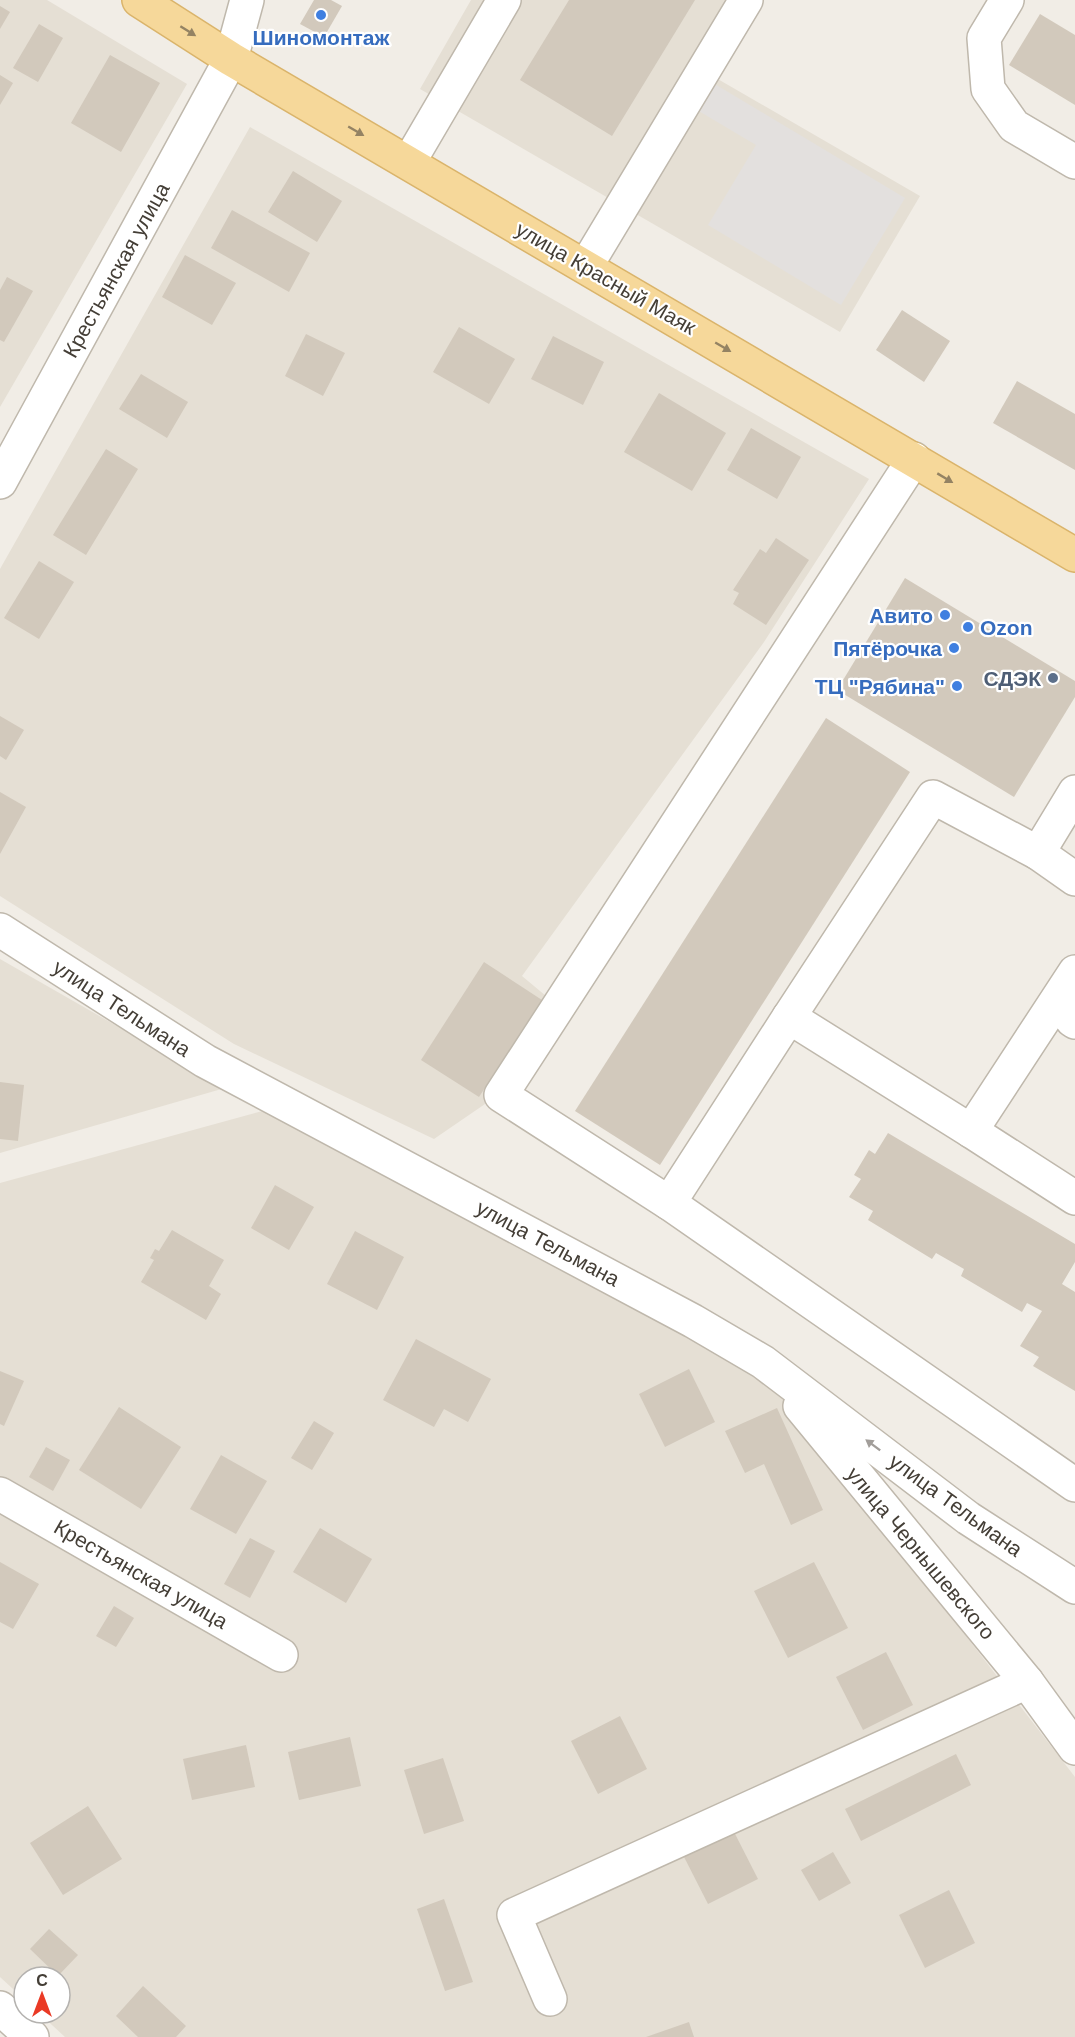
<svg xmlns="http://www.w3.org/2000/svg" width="1075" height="2037" font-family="Arial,sans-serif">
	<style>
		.residential { fill: #e5dfd4 }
		.parking { fill: #e3e0de }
		.building { fill: #d2c9bc }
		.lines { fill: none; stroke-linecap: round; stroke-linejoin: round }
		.minor-casing { stroke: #bfb8ac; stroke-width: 36 }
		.major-casing { stroke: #dab46b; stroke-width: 36 }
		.minor { stroke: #fff; stroke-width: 33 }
		.major { stroke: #f6d89a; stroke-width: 33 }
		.oneway { fill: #948363 }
		.oneway2 { fill: #a29e9a }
		.shop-dot { fill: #3f7fe0; stroke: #fff; stroke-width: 2 }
		.service-dot { fill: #5c6f8a; stroke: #fff; stroke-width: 2 }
		.labels { text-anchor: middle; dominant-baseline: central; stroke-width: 4.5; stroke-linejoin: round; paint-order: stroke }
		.shop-label { font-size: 21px; font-weight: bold; fill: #366cbe; stroke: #fff; text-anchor: end }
		.street-label { font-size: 21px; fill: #443e36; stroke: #fff }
		.service-label { font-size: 21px; font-weight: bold; fill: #4e5e75; stroke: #fff; text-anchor: end }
	</style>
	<rect width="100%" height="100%" fill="#f1ede6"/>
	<!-- residential -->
	<g class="residential">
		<path d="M0,0H47L187,84L0,407Z"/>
		<path d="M471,0H761L716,78L920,196L840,332L420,89Z"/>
		<path d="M250,127L869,479L764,642L522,976L552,1001L485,1104L434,1139L234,1044L0,896V569Z"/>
		<path d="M0,959L225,1088L0,1153Z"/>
		<path d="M266,1110L758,1367L1075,1777V2037H65L39,2013H60V1977H24V1999L0,1977V1183Z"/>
	</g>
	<!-- parking -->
	<path class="parking" d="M713,83L905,198L841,305L708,225L756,145L697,110Z"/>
	<!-- building -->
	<g class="building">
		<path d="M314,0H331L342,6L324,37L300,24Z"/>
		<path d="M569,0H695L612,136L520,80Z"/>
		<path d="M0,6L10,12L0,29Z"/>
		<path d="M1040,14L1075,35V105L1009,65Z"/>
		<path d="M39,24L63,38L38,82L13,68Z"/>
		<path d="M110,55L160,83L121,152L71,123Z"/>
		<path d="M0,75L13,83L0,105Z"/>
		<path d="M293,171L342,201L317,242L268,212Z"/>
		<path d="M232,210L310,253L289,292L211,248Z"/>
		<path d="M185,255L236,283L212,325L162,297Z"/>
		<path d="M7,277L33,291L4,342L0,340V290Z"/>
		<path d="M902,310L950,341L924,382L876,350Z"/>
		<path d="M459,327L515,359L489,404L433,372Z"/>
		<path d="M306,334L345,353L323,396L285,376Z"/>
		<path d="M553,336L604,362L583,405L531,379Z"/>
		<path d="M141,374L188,402L167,438L119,409Z"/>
		<path d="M1017,381L1075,414V470L993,423Z"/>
		<path d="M659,393L726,433L692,491L624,452Z"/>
		<path d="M751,428L801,457L777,499L727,470Z"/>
		<path d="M106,449L138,469L86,555L53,535Z"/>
		<path d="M776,538L809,560L766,625L733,604L739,593L733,590L760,549L766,553Z"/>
		<path d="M39,561L74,582L39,639L4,618Z"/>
		<path d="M905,578L1075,681V697L1014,797L837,690Z"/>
		<path d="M0,716L24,730L6,760L0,756Z"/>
		<path d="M826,718L910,772L660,1165L575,1111Z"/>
		<path d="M0,792L26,807L0,854Z"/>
		<path d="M484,962L542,1000L479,1097L421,1060Z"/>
		<path d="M0,1082L24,1085L18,1141L0,1139Z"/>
		<path d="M888,1133L1075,1244V1262L1062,1284L1075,1292V1391L1033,1366L1039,1357L1020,1346L1042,1311L1027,1303L1022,1312L961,1276L964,1269L936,1253L932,1259L868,1220L873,1211L849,1197L861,1179L854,1175L869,1150L875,1154Z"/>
		<path d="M275,1185L314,1207L289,1250L251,1228Z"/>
		<path d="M172,1230L224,1260L209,1286L221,1294L206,1320L141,1282L154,1260L150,1258L155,1249L159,1251Z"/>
		<path d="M355,1231L404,1257L377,1310L327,1284Z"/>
		<path d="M416,1339L491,1379L468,1422L444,1409L434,1427L383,1400Z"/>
		<path d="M689,1369L715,1422L665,1447L639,1394Z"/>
		<path d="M0,1371L24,1381L4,1426L0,1424Z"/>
		<path d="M119,1407L181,1447L141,1509L79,1470Z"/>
		<path d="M777,1408L823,1510L791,1525L764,1464L745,1473L725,1431Z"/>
		<path d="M314,1421L334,1433L312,1470L291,1458Z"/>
		<path d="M46,1447L70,1460L53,1491L29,1477Z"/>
		<path d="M221,1455L267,1481L236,1534L190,1509Z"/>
		<path d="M320,1528L372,1559L346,1603L293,1572Z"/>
		<path d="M250,1538L275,1551L250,1598L224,1584Z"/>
		<path d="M0,1562L39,1584L13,1629L0,1622Z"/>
		<path d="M814,1562L848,1628L788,1658L754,1591Z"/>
		<path d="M114,1606L134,1618L116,1647L96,1636Z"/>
		<path d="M886,1652L913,1705L863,1730L836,1677Z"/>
		<path d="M620,1716L647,1769L598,1794L571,1741Z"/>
		<path d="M350,1737L361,1786L299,1800L288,1752Z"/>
		<path d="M246,1745L255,1787L192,1800L183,1759Z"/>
		<path d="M956,1754L971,1785L861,1841L845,1809Z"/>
		<path d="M443,1758L464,1821L424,1834L404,1770Z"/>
		<path d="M88,1806L122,1859L63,1895L30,1843Z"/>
		<path d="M731,1826L758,1879L708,1904L681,1851Z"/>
		<path d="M833,1852L851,1883L819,1901L801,1870Z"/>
		<path d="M949,1890L975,1943L925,1968L899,1915Z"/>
		<path d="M444,1899L473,1982L445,1991L417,1909Z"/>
		<path d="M49,1929L78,1955L58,1976L30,1949Z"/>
		<path d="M143,1986L186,2026L176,2037H138L116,2016Z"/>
		<path d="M689,2022L694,2037H646Z"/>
	</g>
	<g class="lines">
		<!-- minor casing -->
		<g class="minor-casing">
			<g id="minor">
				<path d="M1007,0L984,38L988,89L1014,126L1075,162"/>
				<path d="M409,162L504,0"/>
				<path d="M586,266L746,0"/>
				<path d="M0,482L231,59L247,0"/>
				<path d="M1038,853L1075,879"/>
				<path d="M0,930L205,1061L693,1321L763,1362L968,1518L1075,1587"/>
				<path d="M1075,972L971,1131L1075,1198"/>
				<path d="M1075,1015L1072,1020L1075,1022"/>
				<path d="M789,1017L933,797L1038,853L1075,792"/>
				<path d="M971,1131L789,1017L669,1203L1075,1485"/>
				<path d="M669,1203L501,1095L914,459"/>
				<path d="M800,1406L1027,1682L1075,1748"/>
				<path d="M0,1494L281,1655"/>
				<path d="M550,1999L514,1915L1027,1682"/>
				<path d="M0,2008L32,2037"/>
			</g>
		</g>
		<!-- major casing -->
		<g class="major-casing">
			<path id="major" d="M139,0L231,59L1075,555"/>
		</g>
		<!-- minor -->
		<use href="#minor" class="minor"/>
		<!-- major -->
		<use href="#major" class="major"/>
	</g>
	<!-- one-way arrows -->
	<defs><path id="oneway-solid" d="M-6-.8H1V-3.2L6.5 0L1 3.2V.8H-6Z" transform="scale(1.5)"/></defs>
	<g class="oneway">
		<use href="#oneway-solid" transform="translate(188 31) rotate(32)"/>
		<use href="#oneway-solid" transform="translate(356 131) rotate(30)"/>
		<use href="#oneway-solid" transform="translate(723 347) rotate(30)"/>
		<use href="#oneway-solid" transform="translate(945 478) rotate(31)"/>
	</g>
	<use class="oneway2" href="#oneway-solid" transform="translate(873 1445) rotate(-143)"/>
	<!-- markers -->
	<g class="shop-dot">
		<circle cx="321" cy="15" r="6"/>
		<circle cx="945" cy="615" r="6"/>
		<circle cx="968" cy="627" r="6"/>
		<circle cx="954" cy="648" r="6"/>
		<circle cx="957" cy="686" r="6"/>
	</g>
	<circle class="service-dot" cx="1053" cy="678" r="6"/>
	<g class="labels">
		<!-- shop labels -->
		<g class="shop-label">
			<text x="321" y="37" text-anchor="middle">Шиномонтаж</text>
			<text x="933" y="615">Авито</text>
			<text x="980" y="627" text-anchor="start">Ozon</text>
			<text x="942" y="648">Пятёрочка</text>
			<text x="945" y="686">ТЦ "Рябина"</text>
		</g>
		<!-- street labels -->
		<g class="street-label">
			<text transform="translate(116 270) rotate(-61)">Крестьянская улица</text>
			<text transform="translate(606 278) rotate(30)">улица Красный Маяк</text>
			<text transform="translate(122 1008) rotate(33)">улица Тельмана</text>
			<text transform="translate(548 1243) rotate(28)">улица Тельмана</text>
			<text transform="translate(956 1505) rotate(36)">улица Тельмана</text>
			<text transform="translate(921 1553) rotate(50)">улица Чернышевского</text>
			<text transform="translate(141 1574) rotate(30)">Крестьянская улица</text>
		</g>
		<!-- service labels -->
		<g class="service-label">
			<text x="1041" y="678">СДЭК</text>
		</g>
	</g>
	<!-- north arrow -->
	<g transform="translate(42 1995)"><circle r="28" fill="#ffffff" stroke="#b4b2af" stroke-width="1.5"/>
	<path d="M0-4.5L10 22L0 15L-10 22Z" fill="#ea3a25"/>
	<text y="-9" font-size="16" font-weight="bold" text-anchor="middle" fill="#443e36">С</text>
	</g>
</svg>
